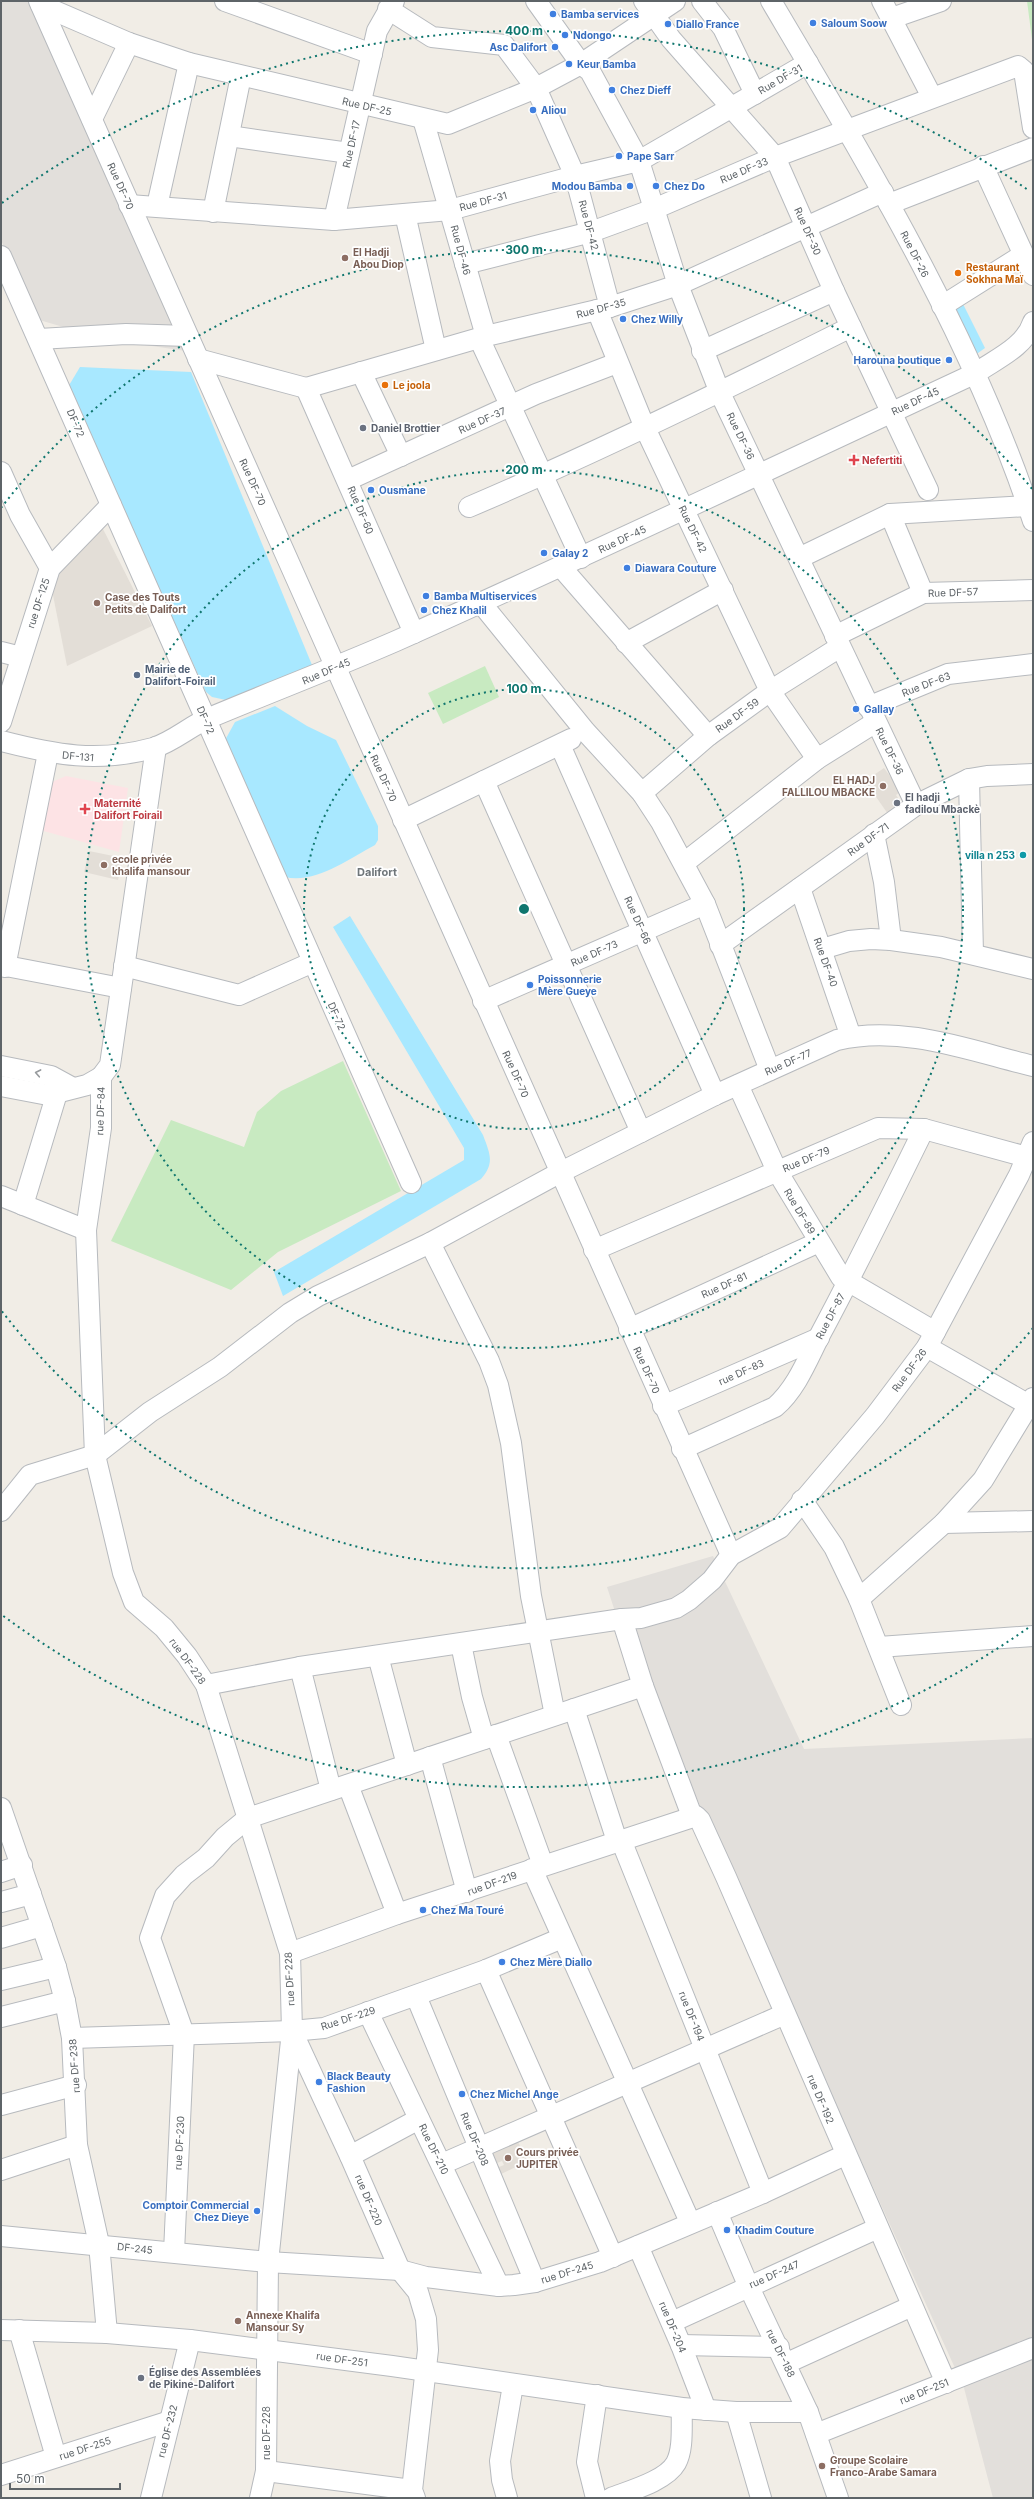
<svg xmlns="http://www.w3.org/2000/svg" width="1034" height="2499" font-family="Inter,sans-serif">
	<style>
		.industrial { fill: #e2dfdb }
		.education { fill: #e3ded7 }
		.medical { fill: #fde3e5 }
		.green { fill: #c8eac1 }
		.water { fill: #a8e8ff }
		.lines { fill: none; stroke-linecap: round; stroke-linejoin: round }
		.minor-casing { stroke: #b7babe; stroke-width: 22 }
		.minor { stroke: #fff; stroke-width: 20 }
		.oneway { stroke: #969a9d }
		.ring { fill: none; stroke: #0f766e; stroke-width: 2; stroke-dasharray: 2 4 }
		.shop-dot { fill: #3f7fe0; stroke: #fff; stroke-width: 1.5 }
		.education-dot { fill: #8d6e63; stroke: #fff; stroke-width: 1.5 }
		.food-dot { fill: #e8710a; stroke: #fff; stroke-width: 1.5 }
		.worship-dot { fill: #6b7280; stroke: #fff; stroke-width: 1.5 }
		.health-dot { fill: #e0444e; stroke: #fff; stroke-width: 1.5 }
		.service-dot { fill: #5c6f8a; stroke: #fff; stroke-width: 1.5 }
		.culture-dot { fill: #0f9aa8; stroke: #fff; stroke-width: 1.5 }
		.labels { text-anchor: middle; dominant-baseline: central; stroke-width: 3.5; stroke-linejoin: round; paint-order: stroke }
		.shop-label { font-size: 10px; font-weight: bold; fill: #366cbe; stroke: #fff; text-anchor: start }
		.street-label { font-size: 10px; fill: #5e6468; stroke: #fff }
		.education-label { font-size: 10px; font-weight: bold; fill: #785e54; stroke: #fff; text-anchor: start }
		.food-label { font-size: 10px; font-weight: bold; fill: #c56008; stroke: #fff; text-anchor: start }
		.worship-label { font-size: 10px; font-weight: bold; fill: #5b616d; stroke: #fff; text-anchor: start }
		.health-label { font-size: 10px; font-weight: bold; fill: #be3a42; stroke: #fff; text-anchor: start }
		.service-label { font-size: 10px; font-weight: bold; fill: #4e5e75; stroke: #fff; text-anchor: start }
		.culture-label { font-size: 10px; font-weight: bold; fill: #0d838f; stroke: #fff; text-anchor: end }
		.neighbourhood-label { font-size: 11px; font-weight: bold; fill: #6f767a; stroke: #fff }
		.centre { fill: #0f766e; stroke: #fff; stroke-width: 2 }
		.ring-label { font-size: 12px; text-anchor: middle; font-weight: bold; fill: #0f766e; stroke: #fff; stroke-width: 3.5; stroke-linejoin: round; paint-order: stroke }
	</style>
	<rect width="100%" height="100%" fill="#f1ede6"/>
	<!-- industrial -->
	<g class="industrial">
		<path d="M1,1H32L186,351L104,339L36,319L1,240Z"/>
		<path d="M713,1556L804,1749L1033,1738V2498H993L964,2388L694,1792L672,1787L607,1587Z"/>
	</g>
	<!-- education -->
	<g class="education">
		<path d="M102,527L152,626L67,666L50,580Z"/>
		<path d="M884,768L901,791L896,795L902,804L888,814L865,781Z"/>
		<path d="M89,851L123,858L118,880L84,872Z"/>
		<path d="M518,2142L528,2161L497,2176L494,2169L504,2165L502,2161L492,2165L488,2156Z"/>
	</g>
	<!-- medical -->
	<path class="medical" d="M66,776L128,788L119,852L40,830L52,782Z"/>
	<!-- green -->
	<g class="green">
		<path d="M1027,1H1033V47Z"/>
		<path d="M485,666L499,697L443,724L428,693Z"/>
		<path d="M343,1061L401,1191L278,1252L231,1290L111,1241L171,1120L244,1147L257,1112L281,1091Z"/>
	</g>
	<!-- water -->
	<g class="water">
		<path d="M949,292L959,296L985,348L971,358Z"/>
		<path d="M80,367L191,372L312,665L226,700L212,697L206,692L68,387Z"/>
		<path d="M275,706L307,726L336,740L378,826V840L375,845C348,859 316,884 285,877L224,742L235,722Z"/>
		<path d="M350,916L483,1135C490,1154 495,1163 481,1179L283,1296L274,1272L464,1160V1148L333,927Z"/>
	</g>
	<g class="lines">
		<!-- minor casing -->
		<g class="minor-casing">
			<g id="minor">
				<path d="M39,1L731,1555"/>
				<path d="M225,1L372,54"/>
				<path d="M536,1L581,64L590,71L639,161L678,285L720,393L916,805"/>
				<path d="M644,1L671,39L775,157L834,291L928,490"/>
				<path d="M702,1L723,28L755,94"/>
				<path d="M771,1C870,168 972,336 1033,521"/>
				<path d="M882,1L932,97"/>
				<path d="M41,5L129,43L189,63L448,124L536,88L581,64L675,1"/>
				<path d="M388,9L432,37L504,45L536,88L575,176L610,307"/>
				<path d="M892,18L941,1"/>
				<path d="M92,119L129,43"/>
				<path d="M423,119L486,336"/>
				<path d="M229,136L349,153"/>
				<path d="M983,166L1033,275"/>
				<path d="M889,204L1033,148"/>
				<path d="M129,205L334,220L450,210L575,176L639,161L808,63"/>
				<path d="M157,206L189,63"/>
				<path d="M213,212L241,76"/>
				<path d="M405,214L436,350"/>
				<path d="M334,220L377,31L394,1"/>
				<path d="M1,256L411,1183"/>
				<path d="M465,264L591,232L654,209L775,157L1018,66L1024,71L1033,128"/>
				<path d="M942,306L1023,255"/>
				<path d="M597,310L645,428L770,691L817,759"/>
				<path d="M479,338L581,558"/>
				<path d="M39,339L126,334L188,336"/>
				<path d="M702,351L834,291"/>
				<path d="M198,359L306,388"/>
				<path d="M361,372L401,456"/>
				<path d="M306,388L486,336L610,307L678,285L883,192"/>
				<path d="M306,388L414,633"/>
				<path d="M1,472L20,515L50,568"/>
				<path d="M348,480L536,394L617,363"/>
				<path d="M469,507C598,452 725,390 851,327"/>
				<path d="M890,514L923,593"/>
				<path d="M799,558L890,514L1028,506"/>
				<path d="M561,567L708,736"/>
				<path d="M481,603L585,731L642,793L661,822L705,904L770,1070"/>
				<path d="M835,636L923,593L1033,590"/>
				<path d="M626,643L723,590"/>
				<path d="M1,652L21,657"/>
				<path d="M868,707L948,674L1033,664"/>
				<path d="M1,722L50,568L111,505"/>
				<path d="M1,741C55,755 98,763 153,748C173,742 190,726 209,718C271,692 334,668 396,641C591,554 783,463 976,373C996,359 1025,347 1033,322"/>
				<path d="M560,745L715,1095"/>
				<path d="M156,747L110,1065L101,1077V1128L86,1230L95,1455L123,1573L134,1602L164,1628L187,1656L206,1685L290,1953L292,2031L268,2262L266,2471L260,2498"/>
				<path d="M969,779L973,954"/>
				<path d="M484,781L641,1132"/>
				<path d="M642,793L708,736L770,691L840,647"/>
				<path d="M403,820L571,739"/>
				<path d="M874,834L884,882L891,940"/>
				<path d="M684,863L817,759L876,722"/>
				<path d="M800,888L851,1037"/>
				<path d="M720,945L916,805L969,779L987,776L1033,774"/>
				<path d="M822,949L849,941L871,939L891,940L941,947L1033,969"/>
				<path d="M1,965L121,988"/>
				<path d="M124,966L239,995L313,962"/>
				<path d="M5,967L48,753"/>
				<path d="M483,1001L705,904"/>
				<path d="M1,1066L51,1076L73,1088"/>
				<path d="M738,1085L777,1171L841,1277L935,1332"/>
				<path d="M1,1086L48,1095L87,1085L101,1077"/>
				<path d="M1,1196L86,1230"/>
				<path d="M23,1205L57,1093"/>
				<path d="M430,1243L489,1361L498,1385L511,1443L531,1596L555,1715"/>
				<path d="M594,1250L878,1128L924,1129L1027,1157"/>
				<path d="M629,1329L819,1242"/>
				<path d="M927,1347L1029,1405"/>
				<path d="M663,1406L819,1338"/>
				<path d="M682,1449L775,1407C797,1388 808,1358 821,1333C857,1266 890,1198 924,1129"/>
				<path d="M802,1500L834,1547L859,1599L901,1705"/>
				<path d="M1,1511L30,1475L95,1455L150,1412L220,1367L290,1313L318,1296L430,1243L559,1173L715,1095L837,1040C902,1024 971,1051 1033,1066"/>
				<path d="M944,1523L1033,1521"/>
				<path d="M859,1599L944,1523L983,1480L1033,1398"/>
				<path d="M622,1619L643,1686L692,1816"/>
				<path d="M461,1644L472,1697L484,1739"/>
				<path d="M879,1647L1033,1636"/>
				<path d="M378,1656L407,1765"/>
				<path d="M300,1667L331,1790"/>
				<path d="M206,1685L300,1667L622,1619L641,1618L676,1608L689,1600L712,1580L731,1555L780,1528L875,1416L927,1347L1019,1175L1033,1142"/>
				<path d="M574,1709L617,1841"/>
				<path d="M496,1735L543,1865"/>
				<path d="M430,1757L467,1892"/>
				<path d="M348,1785L397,1914"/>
				<path d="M1,1808L56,1967L65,2001L72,2038L77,2145L99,2244L107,2333"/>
				<path d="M621,1840L763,2193"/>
				<path d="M532,1869L690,2222"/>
				<path d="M1,1872L22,1865"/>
				<path d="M1,1902L31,1894"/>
				<path d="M1,1938L42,1926"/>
				<path d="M290,1953L397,1914L696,1816L700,1820L726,1877L946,2383"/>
				<path d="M486,1970L613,2257"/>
				<path d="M1,1980L56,1967"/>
				<path d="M416,1996L535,2282"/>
				<path d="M368,2012L499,2286"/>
				<path d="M1,2017L65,2001"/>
				<path d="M292,2031L350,2156L400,2270L418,2292L426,2319L428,2350L412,2490L415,2498"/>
				<path d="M72,2038L292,2031L324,2028L486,1970L562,1938"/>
				<path d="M1,2105L76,2085"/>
				<path d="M350,2156L419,2119"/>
				<path d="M442,2164L785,2014"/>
				<path d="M1,2170L77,2145"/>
				<path d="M717,2212L748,2285L808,2412L838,2498"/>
				<path d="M1,2236L268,2262L400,2270L426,2277L499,2286L514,2285L535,2282L600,2262L763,2193L845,2155"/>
				<path d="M638,2246L681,2345L706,2410"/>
				<path d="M174,2252L184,2034L150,1938L165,1896L184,1875L206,1858L225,1837L248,1818L643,1686"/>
				<path d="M672,2322L878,2228"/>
				<path d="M1,2330L107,2333L190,2340L392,2366L682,2408L736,2412H808"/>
				<path d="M19,2330L56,2457"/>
				<path d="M681,2345L779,2347"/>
				<path d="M787,2363L912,2306"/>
				<path d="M736,2412L761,2498"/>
				<path d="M816,2434L1033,2348"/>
				<path d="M266,2471L412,2490"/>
				<path d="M1,2475L170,2421"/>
				<path d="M151,2498L190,2340"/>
				<path d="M507,2498L502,2480L500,2461L513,2385"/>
				<path d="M596,2498L587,2462L597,2395"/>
				<path d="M611,2498C629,2491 666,2481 676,2463C684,2448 681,2425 682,2408"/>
			</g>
		</g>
		<!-- minor -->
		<use href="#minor" class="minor"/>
	</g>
	<!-- one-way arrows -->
	<defs><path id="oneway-chevron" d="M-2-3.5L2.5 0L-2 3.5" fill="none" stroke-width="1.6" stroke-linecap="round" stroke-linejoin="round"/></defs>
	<use class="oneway" href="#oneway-chevron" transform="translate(38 1073) rotate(-169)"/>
	<!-- distance rings -->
	<g class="ring">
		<circle cx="524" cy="909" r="220"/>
		<circle cx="524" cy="909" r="439"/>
		<path d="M1033 1328A659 659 0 0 1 1 1310M1 508A659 659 0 0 1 1033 490"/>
		<path d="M1028 1628A878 878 0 0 1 2 1615M2 203A878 878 0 0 1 1028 190"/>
	</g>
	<!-- markers -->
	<g class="shop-dot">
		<circle cx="553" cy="14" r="4"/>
		<circle cx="813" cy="23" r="4"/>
		<circle cx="668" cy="24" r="4"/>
		<circle cx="565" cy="35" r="4"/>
		<circle cx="555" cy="47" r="4"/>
		<circle cx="569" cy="64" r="4"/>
		<circle cx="612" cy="90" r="4"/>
		<circle cx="533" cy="110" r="4"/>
		<circle cx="619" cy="156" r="4"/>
		<circle cx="630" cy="186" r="4"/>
		<circle cx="656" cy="186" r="4"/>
		<circle cx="623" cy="319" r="4"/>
		<circle cx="949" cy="360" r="4"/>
		<circle cx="371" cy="490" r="4"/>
		<circle cx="544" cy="553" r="4"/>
		<circle cx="627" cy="568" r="4"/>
		<circle cx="426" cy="596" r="4"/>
		<circle cx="424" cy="610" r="4"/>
		<circle cx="856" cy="709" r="4"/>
		<circle cx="530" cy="985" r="4"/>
		<circle cx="423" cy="1910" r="4"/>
		<circle cx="502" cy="1962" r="4"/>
		<circle cx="319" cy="2082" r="4"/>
		<circle cx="462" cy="2094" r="4"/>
		<circle cx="257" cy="2211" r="4"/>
		<circle cx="727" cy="2230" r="4"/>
	</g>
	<g class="education-dot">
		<circle cx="345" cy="258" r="4"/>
		<circle cx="97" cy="603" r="4"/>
		<circle cx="883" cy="786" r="4"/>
		<circle cx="104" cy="865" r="4"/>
		<circle cx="508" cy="2158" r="4"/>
		<circle cx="238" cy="2321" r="4"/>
		<circle cx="822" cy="2466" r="4"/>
	</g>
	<g class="food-dot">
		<circle cx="958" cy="273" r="4"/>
		<circle cx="385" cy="385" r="4"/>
	</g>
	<g class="worship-dot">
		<circle cx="363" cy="428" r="4"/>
		<circle cx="897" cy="803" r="4"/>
		<circle cx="141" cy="2378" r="4"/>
	</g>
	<g class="health-dot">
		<path d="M852 454h4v4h4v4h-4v4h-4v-4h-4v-4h4z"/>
		<path d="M83 803h4v4h4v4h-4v4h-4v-4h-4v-4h4z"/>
	</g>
	<circle class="service-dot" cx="137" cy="675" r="4"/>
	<circle class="culture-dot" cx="1023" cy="855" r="4"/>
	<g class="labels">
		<!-- shop labels -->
		<g class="shop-label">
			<text x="561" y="14">Bamba services</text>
			<text x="821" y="23">Saloum Soow</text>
			<text x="676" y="24">Diallo France</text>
			<text x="573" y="35">Ndongo</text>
			<text x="547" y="47" text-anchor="end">Asc Dalifort</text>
			<text x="577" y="64">Keur Bamba</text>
			<text x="620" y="90">Chez Dieff</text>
			<text x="541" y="110">Aliou</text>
			<text x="627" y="156">Pape Sarr</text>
			<text x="622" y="186" text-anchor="end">Modou Bamba</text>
			<text x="664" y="186">Chez Do</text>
			<text x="631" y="319">Chez Willy</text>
			<text x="941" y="360" text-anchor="end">Harouna boutique</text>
			<text x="379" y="490">Ousmane</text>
			<text x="552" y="553">Galay 2</text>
			<text x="635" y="568">Diawara Couture</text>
			<text x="434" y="596">Bamba Multiservices</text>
			<text x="432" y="610">Chez Khalil</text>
			<text x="864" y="709">Gallay</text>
			<text x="538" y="979">Poissonnerie<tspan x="538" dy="12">Mère Gueye</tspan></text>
			<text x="431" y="1910">Chez Ma Touré</text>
			<text x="510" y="1962">Chez Mère Diallo</text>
			<text x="327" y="2076">Black Beauty<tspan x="327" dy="12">Fashion</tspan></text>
			<text x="470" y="2094">Chez Michel Ange</text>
			<text x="249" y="2205" text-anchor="end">Comptoir Commercial<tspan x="249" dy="12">Chez Dieye</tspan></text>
			<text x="735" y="2230">Khadim Couture</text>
		</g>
		<!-- street labels -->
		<g class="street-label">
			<text transform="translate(780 79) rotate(-30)">Rue DF-31</text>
			<text transform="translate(367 106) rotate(13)">Rue DF-25</text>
			<text transform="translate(351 144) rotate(-77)">Rue DF-17</text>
			<text transform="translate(744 170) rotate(-23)">Rue DF-33</text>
			<text transform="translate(121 186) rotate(66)">Rue DF-70</text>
			<text transform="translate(483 201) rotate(-15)">Rue DF-31</text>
			<text transform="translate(589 225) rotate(75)">Rue DF-42</text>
			<text transform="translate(808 231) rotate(66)">Rue DF-30</text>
			<text transform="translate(461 250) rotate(75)">Rue DF-46</text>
			<text transform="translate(915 254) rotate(63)">Rue DF-26</text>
			<text transform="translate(601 308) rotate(-15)">Rue DF-35</text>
			<text transform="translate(915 401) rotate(-25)">Rue DF-45</text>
			<text transform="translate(482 420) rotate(-24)">Rue DF-37</text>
			<text transform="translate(76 423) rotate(67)">DF-72</text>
			<text transform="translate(741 436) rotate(64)">Rue DF-36</text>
			<text transform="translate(253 482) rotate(66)">Rue DF-70</text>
			<text transform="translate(361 510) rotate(67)">Rue DF-60</text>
			<text transform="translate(693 529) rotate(64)">Rue DF-42</text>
			<text transform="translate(622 539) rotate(-25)">Rue DF-45</text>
			<text transform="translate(953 592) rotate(-2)">Rue DF-57</text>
			<text transform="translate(38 603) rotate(-72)">rue DF-125</text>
			<text transform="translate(326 671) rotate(-23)">Rue DF-45</text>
			<text transform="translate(926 684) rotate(-21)">Rue DF-63</text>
			<text transform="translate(737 715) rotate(-36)">Rue DF-59</text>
			<text transform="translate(206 720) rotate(66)">DF-72</text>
			<text transform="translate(890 751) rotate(64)">Rue DF-36</text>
			<text transform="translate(78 756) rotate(5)">DF-131</text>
			<text transform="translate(384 778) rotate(66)">Rue DF-70</text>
			<text transform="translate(868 839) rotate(-36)">Rue DF-71</text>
			<text transform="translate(638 920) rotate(66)">Rue DF-66</text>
			<text transform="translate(594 953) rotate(-24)">Rue DF-73</text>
			<text transform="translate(826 962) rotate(70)">Rue DF-40</text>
			<text transform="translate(337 1016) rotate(66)">DF-72</text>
			<text transform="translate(788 1062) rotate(-24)">Rue DF-77</text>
			<text transform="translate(516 1074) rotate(66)">Rue DF-70</text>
			<text transform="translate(100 1111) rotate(-88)">rue DF-84</text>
			<text transform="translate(806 1159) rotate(-23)">Rue DF-79</text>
			<text transform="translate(800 1211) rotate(59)">Rue DF-89</text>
			<text transform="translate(724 1285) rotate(-24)">Rue DF-81</text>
			<text transform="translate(830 1316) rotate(-62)">Rue DF-87</text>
			<text transform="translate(647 1370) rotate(66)">Rue DF-70</text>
			<text transform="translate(909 1370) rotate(-54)">Rue DF-26</text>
			<text transform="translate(741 1372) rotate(-24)">rue DF-83</text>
			<text transform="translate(188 1661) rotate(54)">rue DF-228</text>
			<text transform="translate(492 1883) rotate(-20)">rue DF-219</text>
			<text transform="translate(289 1979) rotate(-93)">rue DF-228</text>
			<text transform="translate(692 2016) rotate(68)">rue DF-194</text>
			<text transform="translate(348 2018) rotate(-18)">Rue DF-229</text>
			<text transform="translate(74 2066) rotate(-94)">rue DF-238</text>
			<text transform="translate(821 2099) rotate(67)">rue DF-192</text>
			<text transform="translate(475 2139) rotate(67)">Rue DF-208</text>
			<text transform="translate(179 2143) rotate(-87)">rue DF-230</text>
			<text transform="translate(434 2149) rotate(64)">Rue DF-210</text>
			<text transform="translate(369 2200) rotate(67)">rue DF-220</text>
			<text transform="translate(135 2248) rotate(6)">DF-245</text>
			<text transform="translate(567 2272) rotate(-17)">rue DF-245</text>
			<text transform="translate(774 2274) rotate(-24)">rue DF-247</text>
			<text transform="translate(673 2327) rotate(67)">rue DF-204</text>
			<text transform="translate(781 2353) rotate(64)">rue DF-188</text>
			<text transform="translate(342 2359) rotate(8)">rue DF-251</text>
			<text transform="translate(924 2391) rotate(-22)">rue DF-251</text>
			<text transform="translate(167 2431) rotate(-76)">rue DF-232</text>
			<text transform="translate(266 2433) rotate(-90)">rue DF-228</text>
			<text transform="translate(85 2448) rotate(-18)">rue DF-255</text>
		</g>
		<!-- education labels -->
		<g class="education-label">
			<text x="353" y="252">El Hadji<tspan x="353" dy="12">Abou Diop</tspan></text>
			<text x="105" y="597">Case des Touts<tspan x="105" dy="12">Petits de Dalifort</tspan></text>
			<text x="875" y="780" text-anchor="end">EL HADJ<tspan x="875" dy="12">FALLILOU MBACKE</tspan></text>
			<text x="112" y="859">ecole privée<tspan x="112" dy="12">khalifa mansour</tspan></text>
			<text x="516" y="2152">Cours privée<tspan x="516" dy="12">JUPITER</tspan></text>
			<text x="246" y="2315">Annexe Khalifa<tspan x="246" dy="12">Mansour Sy</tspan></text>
			<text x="830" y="2460">Groupe Scolaire<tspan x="830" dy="12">Franco-Arabe Samara</tspan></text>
		</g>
		<!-- food labels -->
		<g class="food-label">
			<text x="966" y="267">Restaurant<tspan x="966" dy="12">Sokhna Maï</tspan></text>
			<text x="393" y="385">Le joola</text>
		</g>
		<!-- worship labels -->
		<g class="worship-label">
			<text x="371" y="428">Daniel Brottier</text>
			<text x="905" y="797">El hadji<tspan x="905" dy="12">fadilou Mbackè</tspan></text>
			<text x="149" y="2372">Église des Assemblées<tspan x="149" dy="12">de Pikine-Dalifort</tspan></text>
		</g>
		<!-- health labels -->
		<g class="health-label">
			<text x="862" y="460">Nefertiti</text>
			<text x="94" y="803">Maternité<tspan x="94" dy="12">Dalifort Foirail</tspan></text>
		</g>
		<!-- service labels -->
		<g class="service-label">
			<text x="145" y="669">Mairie de<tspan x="145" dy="12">Dalifort-Foirail</tspan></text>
		</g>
		<!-- culture labels -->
		<g class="culture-label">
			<text x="1015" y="855">villa n 253</text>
		</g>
		<!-- neighbourhood labels -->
		<g class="neighbourhood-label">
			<text x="377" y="872">Dalifort</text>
		</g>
	</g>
	<circle cx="524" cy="909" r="6" class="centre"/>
	<g class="ring-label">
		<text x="524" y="35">400 m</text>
		<text x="524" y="254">300 m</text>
		<text x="524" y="474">200 m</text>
		<text x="524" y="693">100 m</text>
	</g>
	<!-- border -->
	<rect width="1034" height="2499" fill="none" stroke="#5e6468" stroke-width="4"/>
	<!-- scale -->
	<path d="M10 2483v6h110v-6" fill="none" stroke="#5e6468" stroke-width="2"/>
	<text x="16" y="2483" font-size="12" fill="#5e6468" stroke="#ffffff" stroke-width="3" paint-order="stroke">50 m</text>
</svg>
